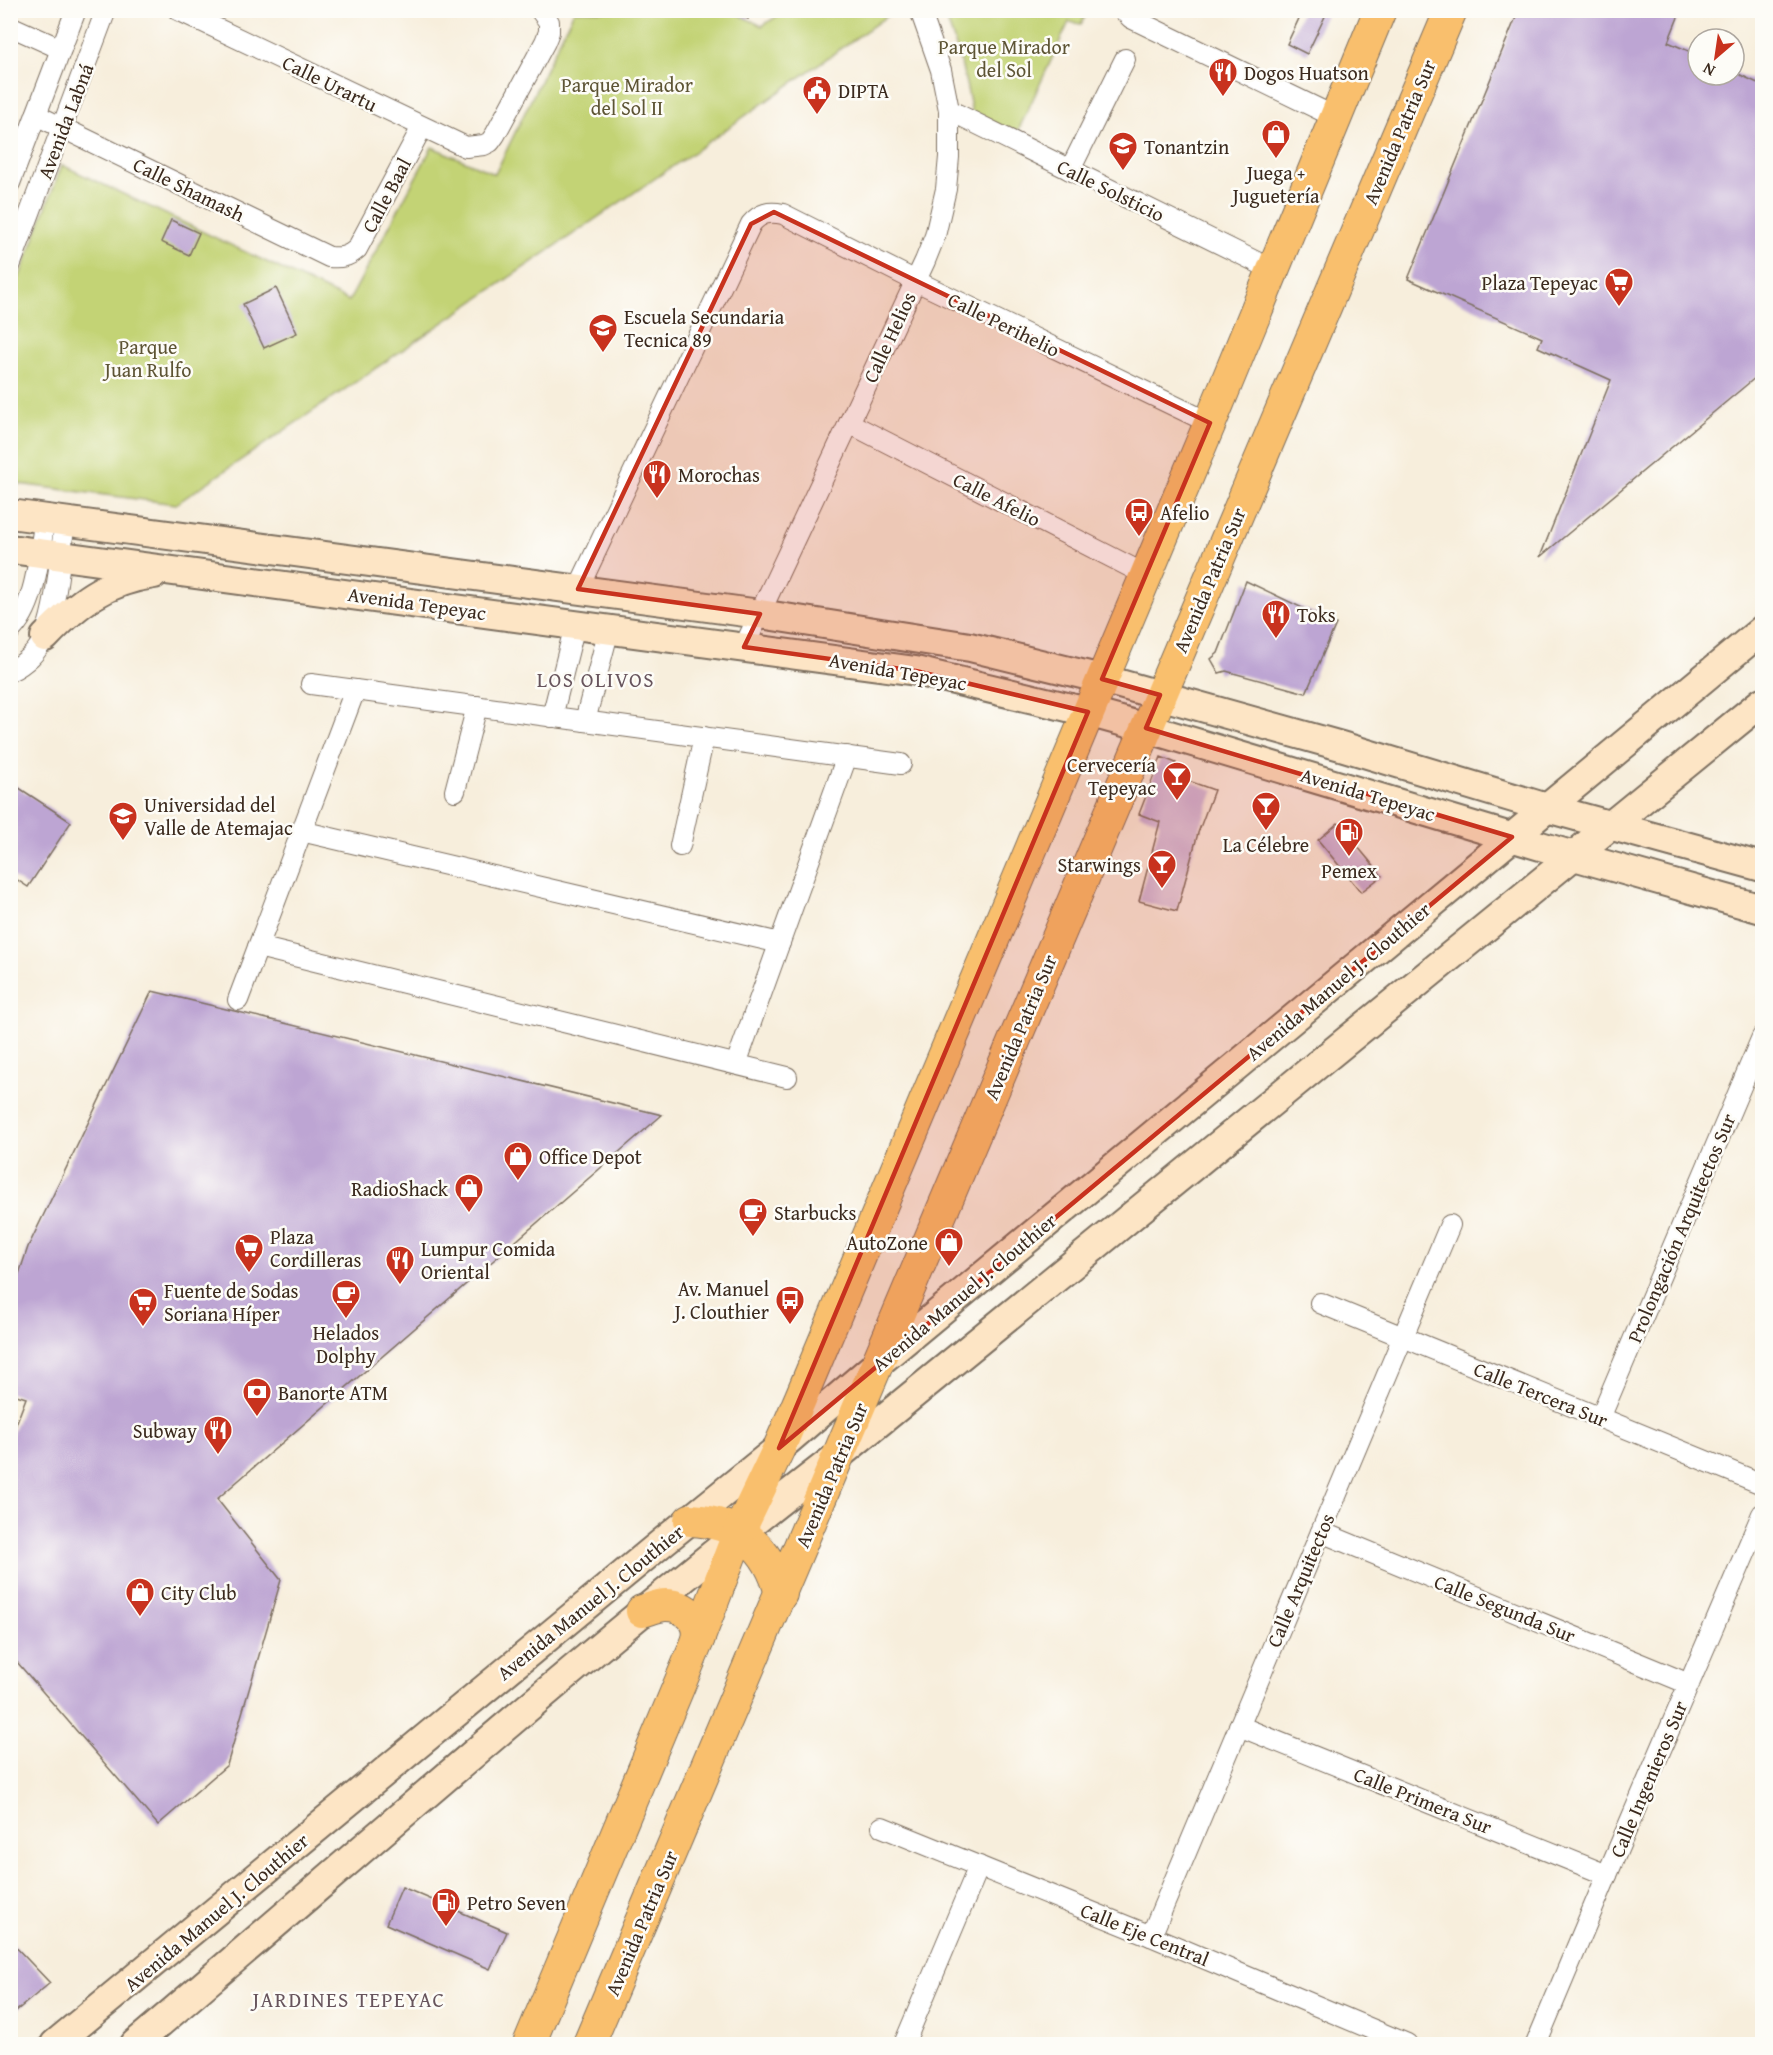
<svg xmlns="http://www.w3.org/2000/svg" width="1773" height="2055" font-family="'Gentium Book Plus',serif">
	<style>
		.green { fill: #c3d375; stroke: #7f7e4a; stroke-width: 1.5 }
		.building { fill: #bda5d3 }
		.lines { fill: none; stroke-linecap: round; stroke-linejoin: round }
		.street-casing { stroke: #7d6f60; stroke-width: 22 }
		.secondary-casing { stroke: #7d6f60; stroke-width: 32 }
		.primary-casing { stroke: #7d6f60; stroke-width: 34 }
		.street { stroke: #fff; stroke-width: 20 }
		.secondary { stroke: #fde5c5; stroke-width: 28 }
		.primary { stroke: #f9bf6d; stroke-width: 32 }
		.marked { fill: #c8321e; fill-opacity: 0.2; stroke: #c8321e; stroke-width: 4.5; stroke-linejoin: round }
		.labels { text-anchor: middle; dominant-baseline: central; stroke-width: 5; stroke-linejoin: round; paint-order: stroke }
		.park-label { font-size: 20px; fill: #5d5434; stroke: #fdfcf7 }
		.poi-label { font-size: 20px; fill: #3b2a1e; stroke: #fdfcf7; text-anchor: start }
		.street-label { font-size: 20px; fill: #3b2a1e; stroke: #fdfcf7 }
		.neighbourhood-label { font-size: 21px; letter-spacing: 1.5px; fill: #68555d; stroke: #fdfcf7 }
	</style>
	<rect width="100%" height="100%" fill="#fdfcf7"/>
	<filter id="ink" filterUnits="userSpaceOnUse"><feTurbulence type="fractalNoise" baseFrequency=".0167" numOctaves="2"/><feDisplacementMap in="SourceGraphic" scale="12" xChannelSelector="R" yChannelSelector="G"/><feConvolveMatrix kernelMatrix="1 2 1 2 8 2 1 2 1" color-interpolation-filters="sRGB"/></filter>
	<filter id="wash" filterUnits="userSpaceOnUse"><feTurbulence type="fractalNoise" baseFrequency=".008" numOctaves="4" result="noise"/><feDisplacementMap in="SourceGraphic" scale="24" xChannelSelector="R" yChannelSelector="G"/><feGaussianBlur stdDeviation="1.35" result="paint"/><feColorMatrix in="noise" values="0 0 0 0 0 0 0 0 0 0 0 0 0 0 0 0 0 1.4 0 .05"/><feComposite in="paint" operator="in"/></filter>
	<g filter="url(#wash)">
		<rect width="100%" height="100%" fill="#f7eedc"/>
		<!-- green -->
		<g class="green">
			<path d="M574,11H731L762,26L785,11H894L691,154L176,504L11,483L10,302L62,165L349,301L432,147L495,174Z"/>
			<path d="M943,11H1088L1081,24L1069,22L1016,135L972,114C966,79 957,44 943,11Z"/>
		</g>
		<g id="blocks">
			<!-- building -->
			<g class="building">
				<path d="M731,10H751L748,19Z"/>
				<path d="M1303,10H1328L1307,54L1287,44Z"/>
				<path d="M1519,10H1681L1668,42L1698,55V75H1734V72L1762,85V372L1540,557L1611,380L1538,347L1542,338L1408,279Z"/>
				<path d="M171,220L199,233L189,255L161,242Z"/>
				<path d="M276,288L297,333L264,348L243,304Z"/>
				<path d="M1246,581L1336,624L1306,693L1226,671L1219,673L1211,659L1218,653Z"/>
				<path d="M1161,757L1176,763L1172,775L1214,790L1198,833L1177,911L1139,901L1160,822L1139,814Z"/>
				<path d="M10,782L71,822L28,887L10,875Z"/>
				<path d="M1338,823L1382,876L1361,892L1318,840Z"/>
				<path d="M152,991L662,1115L217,1499L281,1580L227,1765L158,1825L10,1654V1440L26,1398L10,1393V1301L28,1247Z"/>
				<path d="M402,1887L507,1932L490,1969L386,1924Z"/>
				<path d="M10,1941L50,1983L10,2016Z"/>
			</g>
		</g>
	</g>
	<g filter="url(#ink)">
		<use href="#blocks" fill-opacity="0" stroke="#7d6f60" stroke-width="1.5"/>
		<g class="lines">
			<!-- street casing -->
			<g class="street-casing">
				<g id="street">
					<path d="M178,10L466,147L484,145L490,142L495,135L545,42L549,32V22L540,10"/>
					<path d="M1123,10L1131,18L1335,117"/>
					<path d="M10,26L61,49"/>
					<path d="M949,110L1273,270"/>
					<path d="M36,115L329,257C341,258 348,257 357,249L422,127"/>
					<path d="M1070,170L1125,59"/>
					<path d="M10,183L76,10"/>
					<path d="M10,266L106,10"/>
					<path d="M849,423L1146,575"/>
					<path d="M578,589L751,224C760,213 769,211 783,214L916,281L1210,423"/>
					<path d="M10,631C37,606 39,552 45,518"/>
					<path d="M744,647L925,261L935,236L946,189L949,157V110L941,70L920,10"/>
					<path d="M10,671C25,664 39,651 45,635C57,604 60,555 65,521"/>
					<path d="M311,684L901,764"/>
					<path d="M552,717L575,625"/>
					<path d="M585,721L609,629"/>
					<path d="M455,791L477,706"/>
					<path d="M301,831L780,943"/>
					<path d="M680,846L704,737"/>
					<path d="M258,947L787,1077"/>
					<path d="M238,1000L355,690"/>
					<path d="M736,1064L847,756"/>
					<path d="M1320,1303L1762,1484"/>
					<path d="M1600,1418L1762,1037"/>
					<path d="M1321,1532L1689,1684"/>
					<path d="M1239,1726L1607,1875"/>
					<path d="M882,1827L1151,1936L1407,2044"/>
					<path d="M1151,1936L1450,1225"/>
					<path d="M904,2044L979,1866"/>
					<path d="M1536,2044L1607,1875L1762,1514"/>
				</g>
			</g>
			<!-- secondary casing -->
			<g class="secondary-casing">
				<g id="secondary">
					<path d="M10,514L760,614L970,647L1102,679L1341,746L1547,808L1762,867"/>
					<path d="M10,549L916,671L1088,712L1146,728L1574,856L1762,909"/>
					<path d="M45,637C77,603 107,580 154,574"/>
					<path d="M55,2044L664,1541L779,1448L878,1363L1762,630"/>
					<path d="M135,2044C368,1846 596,1642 839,1455L1762,702"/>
				</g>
			</g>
			<!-- primary casing -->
			<g class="primary-casing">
				<g id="primary">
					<path d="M690,1520C738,1522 769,1546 781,1594"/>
					<path d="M642,1611C650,1609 658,1605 666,1605C685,1605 703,1621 698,1640"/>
					<path d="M529,2044L698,1640L739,1532L779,1448L801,1397L1210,423L1380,10"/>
					<path d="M589,2044L1451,10"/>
				</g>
			</g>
			<!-- street -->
			<use href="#street" class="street"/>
			<!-- secondary -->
			<use href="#secondary" class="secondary"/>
			<!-- primary -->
			<use href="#primary" class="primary"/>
		</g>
	</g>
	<!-- marked area -->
	<path class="marked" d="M774,212L1210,423L1102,679L1160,695L1146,728L1512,837L779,1448L1088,712L916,671L744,647L760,614L578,589L751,224Z"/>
	<!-- icons -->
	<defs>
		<g id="restaurant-pin" transform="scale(1.5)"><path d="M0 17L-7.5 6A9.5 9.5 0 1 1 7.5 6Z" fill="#c8321e" stroke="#fdfcf7"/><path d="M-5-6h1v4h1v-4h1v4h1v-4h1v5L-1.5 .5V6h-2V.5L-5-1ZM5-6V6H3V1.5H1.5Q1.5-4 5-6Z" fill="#fff"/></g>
		<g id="civic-pin" transform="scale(1.5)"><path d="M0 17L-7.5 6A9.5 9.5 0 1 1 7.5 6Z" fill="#c8321e" stroke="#fdfcf7"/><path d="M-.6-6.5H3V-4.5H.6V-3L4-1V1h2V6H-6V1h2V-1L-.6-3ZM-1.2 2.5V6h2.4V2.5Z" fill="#fff"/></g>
		<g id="shop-pin" transform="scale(1.5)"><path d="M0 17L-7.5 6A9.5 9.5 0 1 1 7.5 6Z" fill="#c8321e" stroke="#fdfcf7"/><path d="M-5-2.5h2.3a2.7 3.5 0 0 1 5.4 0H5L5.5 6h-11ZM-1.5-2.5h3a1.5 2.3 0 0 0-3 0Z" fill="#fff"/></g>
		<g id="school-pin" transform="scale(1.5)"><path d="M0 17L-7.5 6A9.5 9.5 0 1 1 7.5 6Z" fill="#c8321e" stroke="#fdfcf7"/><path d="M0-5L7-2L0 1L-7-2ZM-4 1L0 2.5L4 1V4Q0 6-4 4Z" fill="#fff"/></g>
		<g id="supermarket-pin" transform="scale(1.5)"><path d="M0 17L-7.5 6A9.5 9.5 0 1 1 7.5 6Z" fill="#c8321e" stroke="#fdfcf7"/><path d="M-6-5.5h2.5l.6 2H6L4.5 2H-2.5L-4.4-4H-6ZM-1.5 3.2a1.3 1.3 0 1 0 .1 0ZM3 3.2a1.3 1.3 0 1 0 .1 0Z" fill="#fff"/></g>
		<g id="bus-pin" transform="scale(1.5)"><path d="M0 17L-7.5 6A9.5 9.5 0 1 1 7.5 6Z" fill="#c8321e" stroke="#fdfcf7"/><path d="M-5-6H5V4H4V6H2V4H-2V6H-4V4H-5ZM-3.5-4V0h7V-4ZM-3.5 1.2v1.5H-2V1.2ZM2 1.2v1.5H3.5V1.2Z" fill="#fff"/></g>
		<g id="bar-pin" transform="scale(1.5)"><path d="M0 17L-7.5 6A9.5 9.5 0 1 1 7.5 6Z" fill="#c8321e" stroke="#fdfcf7"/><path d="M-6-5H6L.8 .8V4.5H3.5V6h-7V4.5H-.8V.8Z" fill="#fff"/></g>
		<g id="university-pin" transform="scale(1.5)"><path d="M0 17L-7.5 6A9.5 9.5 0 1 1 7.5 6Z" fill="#c8321e" stroke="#fdfcf7"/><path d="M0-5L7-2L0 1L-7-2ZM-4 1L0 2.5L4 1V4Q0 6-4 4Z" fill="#fff"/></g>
		<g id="fuel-pin" transform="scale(1.5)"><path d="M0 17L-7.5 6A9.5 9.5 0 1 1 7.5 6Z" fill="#c8321e" stroke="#fdfcf7"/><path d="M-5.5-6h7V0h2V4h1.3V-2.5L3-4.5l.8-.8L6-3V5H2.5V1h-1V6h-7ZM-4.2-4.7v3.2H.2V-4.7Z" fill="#fff"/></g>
		<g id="cafe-pin" transform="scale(1.5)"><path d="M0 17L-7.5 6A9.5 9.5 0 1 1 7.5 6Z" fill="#c8321e" stroke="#fdfcf7"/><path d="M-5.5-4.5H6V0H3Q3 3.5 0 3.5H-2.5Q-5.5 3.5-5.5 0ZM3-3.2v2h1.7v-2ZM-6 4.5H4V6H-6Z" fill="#fff"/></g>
		<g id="bank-pin" transform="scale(1.5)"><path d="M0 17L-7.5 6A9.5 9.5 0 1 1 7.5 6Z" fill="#c8321e" stroke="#fdfcf7"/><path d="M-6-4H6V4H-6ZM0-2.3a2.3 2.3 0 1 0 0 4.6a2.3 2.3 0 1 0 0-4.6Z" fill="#fff"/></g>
	</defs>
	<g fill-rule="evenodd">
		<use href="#restaurant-pin" x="1223" y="72"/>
		<use href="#civic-pin" x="817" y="90"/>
		<use href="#shop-pin" x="1276" y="134"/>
		<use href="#school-pin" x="1123" y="146"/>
		<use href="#supermarket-pin" x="1619" y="282"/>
		<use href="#school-pin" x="603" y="328"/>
		<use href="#restaurant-pin" x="657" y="474"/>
		<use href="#bus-pin" x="1139" y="512"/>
		<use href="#restaurant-pin" x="1276" y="614"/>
		<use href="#bar-pin" x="1177" y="776"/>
		<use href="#bar-pin" x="1266" y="806"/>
		<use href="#university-pin" x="123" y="816"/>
		<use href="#fuel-pin" x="1349" y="832"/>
		<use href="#bar-pin" x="1162" y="864"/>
		<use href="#shop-pin" x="518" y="1156"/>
		<use href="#shop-pin" x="469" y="1188"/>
		<use href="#cafe-pin" x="753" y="1212"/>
		<use href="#shop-pin" x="949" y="1242"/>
		<use href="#supermarket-pin" x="249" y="1248"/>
		<use href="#restaurant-pin" x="400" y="1260"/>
		<use href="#cafe-pin" x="346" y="1294"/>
		<use href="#bus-pin" x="790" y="1300"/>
		<use href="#supermarket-pin" x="143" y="1302"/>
		<use href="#bank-pin" x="257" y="1392"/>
		<use href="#restaurant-pin" x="218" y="1430"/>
		<use href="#shop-pin" x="140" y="1592"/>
		<use href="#fuel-pin" x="446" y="1902"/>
	</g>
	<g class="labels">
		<!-- park labels -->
		<g class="park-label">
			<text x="1004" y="46">Parque Mirador<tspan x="1004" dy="23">del Sol</tspan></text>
			<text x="627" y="84">Parque Mirador<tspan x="627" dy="23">del Sol II</tspan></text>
			<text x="148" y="346">Parque<tspan x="148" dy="23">Juan Rulfo</tspan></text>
		</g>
		<!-- poi labels -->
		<g class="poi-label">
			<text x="1244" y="72">Dogos Huatson</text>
			<text x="838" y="90">DIPTA</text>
			<text x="1144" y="146">Tonantzin</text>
			<text x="1276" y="172" text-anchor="middle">Juega +<tspan x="1276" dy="23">Juguetería</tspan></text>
			<text x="1598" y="282" text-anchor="end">Plaza Tepeyac</text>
			<text x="624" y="316">Escuela Secundaria<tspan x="624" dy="23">Tecnica 89</tspan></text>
			<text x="678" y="474">Morochas</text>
			<text x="1160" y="512">Afelio</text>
			<text x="1297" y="614">Toks</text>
			<text x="1156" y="764" text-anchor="end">Cervecería<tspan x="1156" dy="23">Tepeyac</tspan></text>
			<text x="144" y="804">Universidad del<tspan x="144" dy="23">Valle de Atemajac</tspan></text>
			<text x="1266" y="844" text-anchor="middle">La Célebre</text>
			<text x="1141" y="864" text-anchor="end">Starwings</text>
			<text x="1349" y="870" text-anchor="middle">Pemex</text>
			<text x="539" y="1156">Office Depot</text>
			<text x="448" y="1188" text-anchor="end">RadioShack</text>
			<text x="774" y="1212">Starbucks</text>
			<text x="270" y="1236">Plaza<tspan x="270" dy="23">Cordilleras</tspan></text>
			<text x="928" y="1242" text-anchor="end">AutoZone</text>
			<text x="421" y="1248">Lumpur Comida<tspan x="421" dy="23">Oriental</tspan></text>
			<text x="769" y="1288" text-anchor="end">Av. Manuel<tspan x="769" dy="23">J. Clouthier</tspan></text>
			<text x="164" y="1290">Fuente de Sodas<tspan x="164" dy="23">Soriana Híper</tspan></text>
			<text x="346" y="1332" text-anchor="middle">Helados<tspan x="346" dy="23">Dolphy</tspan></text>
			<text x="278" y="1392">Banorte ATM</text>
			<text x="197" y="1430" text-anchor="end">Subway</text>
			<text x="161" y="1592">City Club</text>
			<text x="467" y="1902">Petro Seven</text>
		</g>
		<!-- street labels -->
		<g class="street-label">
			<text transform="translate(330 83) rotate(26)">Calle Urartu</text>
			<text transform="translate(65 121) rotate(-69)">Avenida Labná</text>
			<text transform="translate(1399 132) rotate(-67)">Avenida Patria Sur</text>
			<text transform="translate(189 189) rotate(26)">Calle Shamash</text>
			<text transform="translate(1111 190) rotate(26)">Calle Solsticio</text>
			<text transform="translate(386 195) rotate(-62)">Calle Baal</text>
			<text transform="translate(1004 324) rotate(26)">Calle Perihelio</text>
			<text transform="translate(889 337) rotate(-65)">Calle Helios</text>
			<text transform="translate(997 499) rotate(27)">Calle Afelio</text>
			<text transform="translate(1209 580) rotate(-67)">Avenida Patria Sur</text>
			<text transform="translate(417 603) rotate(8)">Avenida Tepeyac</text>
			<text transform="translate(898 671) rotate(10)">Avenida Tepeyac</text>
			<text transform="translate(1368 794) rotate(17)">Avenida Tepeyac</text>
			<text transform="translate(1338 981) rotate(-40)">Avenida Manuel J. Clouthier</text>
			<text transform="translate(1020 1027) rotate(-67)">Avenida Patria Sur</text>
			<text transform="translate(1681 1228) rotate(-67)">Prolongación Arquitectos Sur</text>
			<text transform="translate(964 1292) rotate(-40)">Avenida Manuel J. Clouthier</text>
			<text transform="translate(1541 1394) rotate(22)">Calle Tercera Sur</text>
			<text transform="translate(831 1475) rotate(-67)">Avenida Patria Sur</text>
			<text transform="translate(1300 1580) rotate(-67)">Calle Arquitectos</text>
			<text transform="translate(590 1602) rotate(-39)">Avenida Manuel J. Clouthier</text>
			<text transform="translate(1505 1608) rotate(22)">Calle Segunda Sur</text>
			<text transform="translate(1648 1779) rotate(-67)">Calle Ingenieros Sur</text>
			<text transform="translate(1423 1800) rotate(22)">Calle Primera Sur</text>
			<text transform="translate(216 1912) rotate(-40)">Avenida Manuel J. Clouthier</text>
			<text transform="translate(641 1923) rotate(-67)">Avenida Patria Sur</text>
			<text transform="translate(1145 1934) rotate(22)">Calle Eje Central</text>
		</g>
		<!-- neighbourhood labels -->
		<g class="neighbourhood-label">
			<text x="596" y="679">LOS OLIVOS</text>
			<text x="349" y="1999">JARDINES TEPEYAC</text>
		</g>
	</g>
	<!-- margin -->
	<rect width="1773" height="2055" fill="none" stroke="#fdfcf7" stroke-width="36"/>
	<!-- north arrow -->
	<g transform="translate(1716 57) rotate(209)"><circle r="28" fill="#fdfcf7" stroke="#afa8a0" stroke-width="1.5"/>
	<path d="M0-4.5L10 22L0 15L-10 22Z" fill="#c8321e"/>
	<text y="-9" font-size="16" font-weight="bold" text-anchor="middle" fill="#3b2a1e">N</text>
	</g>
</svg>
